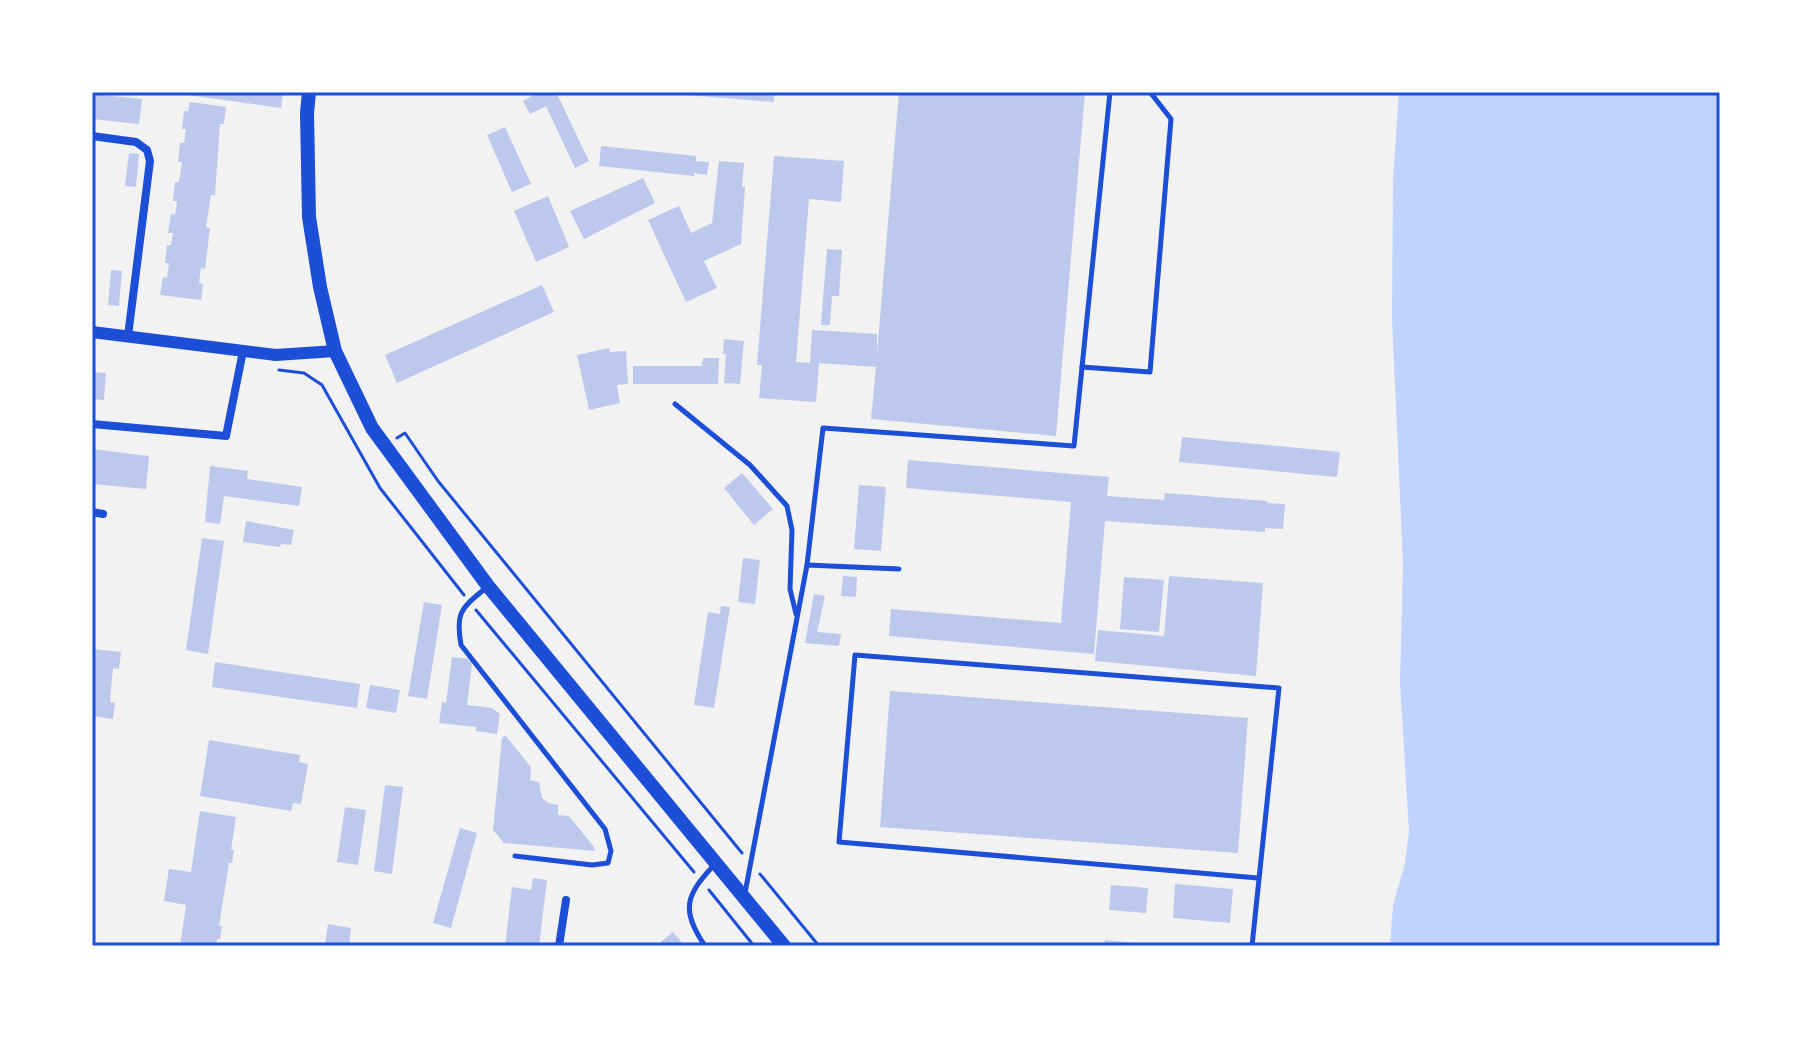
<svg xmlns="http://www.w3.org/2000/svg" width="1812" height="1038" font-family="'Fira Sans Condensed',sans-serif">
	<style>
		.water { fill: #bfd3fe }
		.building { fill: #bdc9ec }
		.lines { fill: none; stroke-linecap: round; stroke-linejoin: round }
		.path { stroke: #1d4ed8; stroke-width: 3 }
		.service { stroke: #1d4ed8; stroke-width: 5 }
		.minor { stroke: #1d4ed8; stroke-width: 8 }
		.tertiary { stroke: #1d4ed8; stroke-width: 12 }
		.secondary { stroke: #1d4ed8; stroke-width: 14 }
		.neatline { fill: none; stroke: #1d4ed8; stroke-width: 3 }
	</style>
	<rect width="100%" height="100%" fill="#f2f2f2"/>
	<!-- water -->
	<path class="water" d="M1399,92H1720V946H1390L1393,905L1405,863L1409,832L1400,682L1403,563L1392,319L1393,178Z"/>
	<!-- building -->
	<g class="building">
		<path d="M167,92H283L281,108Z"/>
		<path d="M539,92H556L589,161L575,168L546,106L530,114L523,101Z"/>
		<path d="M673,92H774V102L673,94Z"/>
		<path d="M899,92H1085L1056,436L871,419L876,367L819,363L816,402L759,398L762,365H757L774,156L844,161L841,202L809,199L796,362L810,363L812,330L877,334V354Z"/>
		<path d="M92,94L142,99L139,124L92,119Z"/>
		<path d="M190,102L226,107L224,124H220L215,195H211L206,227L210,228L205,269L201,268L199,283L203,284L201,300L160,295L163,277L167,278L169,263H165L167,245H171L173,233H168L171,214L175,215L177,201H173L175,182H179L182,162H178L180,143H184L186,129H182L184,111H188Z"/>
		<path d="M505,127L531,184L512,192L487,135Z"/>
		<path d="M601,146L696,156V161L709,162L707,175L694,173V176L599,166Z"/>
		<path d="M129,153L139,154L136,187L125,186Z"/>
		<path d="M719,161L744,163L742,187H745L741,244L704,261L717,288L686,302L648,220L679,206L691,233L712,223Z"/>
		<path d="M643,178L655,203L584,239L570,211Z"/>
		<path d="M548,196L569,247L536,262L514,211Z"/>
		<path d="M827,249L842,250L839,296H832L830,325H821Z"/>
		<path d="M111,270L122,271L119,306L108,305Z"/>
		<path d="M542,285L554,312L397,383L385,355Z"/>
		<path d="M724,339L744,341L740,384L724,383L726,354H723Z"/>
		<path d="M609,348L610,352L626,351L628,384L617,385L620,403L589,410L577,355Z"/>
		<path d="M703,358H719L718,384H633V366H702Z"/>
		<path d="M92,372L106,373L104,400L92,399Z"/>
		<path d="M1182,437L1340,452L1337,477L1179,462Z"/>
		<path d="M92,449L149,456L146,489L92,484Z"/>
		<path d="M908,460L1109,477L1107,496L1164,500L1165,493L1267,501V503L1285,504L1283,529L1265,528V532L1105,521L1094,654L889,636L891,609L1061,623L1071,502L906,488Z"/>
		<path d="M210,466L248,471L247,479L302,487L299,506L224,496L220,524L205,522Z"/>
		<path d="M742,473L773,509L754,525L724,488Z"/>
		<path d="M859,485L886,487L881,551L854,549Z"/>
		<path d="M246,521L294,530L291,545L281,544L280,547L243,542Z"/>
		<path d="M202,538L224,541L208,654L186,650Z"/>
		<path d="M743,558L760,560L755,604L738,602Z"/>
		<path d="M843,576L857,577L856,597L841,596Z"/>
		<path d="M1169,576L1263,583L1256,676L1095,661L1098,630L1164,636Z"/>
		<path d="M1124,577L1164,580L1159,632L1120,629Z"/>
		<path d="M814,594L825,596L817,632L841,634L839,646L805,643Z"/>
		<path d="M424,602L442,605L427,699L408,696Z"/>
		<path d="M721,606L730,607L714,708L694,705L708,612L720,614Z"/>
		<path d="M92,649L121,652L119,669L113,668L110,702L115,703L113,719L92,716Z"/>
		<path d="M452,657L468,659L472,664L467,705L492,708L500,714L497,734L476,731V727L439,723L442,702L446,703Z"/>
		<path d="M215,662L360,684L357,708L212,687Z"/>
		<path d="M370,685L400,690L396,713L366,708Z"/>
		<path d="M890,691L1248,718L1238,853L880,827Z"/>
		<path d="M505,735L531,767L530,780L539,782L542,798L548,803L558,805V815L569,816L594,847L595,851L504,843L493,830L502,738Z"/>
		<path d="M209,740L300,755L299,762L308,764L301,804L293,803L291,811L200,796Z"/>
		<path d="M385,785L403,787L392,874L374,871Z"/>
		<path d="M345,807L366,810L358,865L337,862Z"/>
		<path d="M200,811L236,817L231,850H234L232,863H229L219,926H222L220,939H217L216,946H180L186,905L164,901L169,869L191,872Z"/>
		<path d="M460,828L477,833L451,928L433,923Z"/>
		<path d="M533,878L547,880L539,946H505L512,887L531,890Z"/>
		<path d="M1175,884L1233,889L1230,923L1173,918Z"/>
		<path d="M1111,885L1148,888L1146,913L1109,910Z"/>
		<path d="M328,924L351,928L349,946H325Z"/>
		<path d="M673,932L685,946H656Z"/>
		<path d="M1105,940L1147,944V946H1104Z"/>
	</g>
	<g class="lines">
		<!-- path -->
		<g class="path">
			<path d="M279,370L304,373L322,385L380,488L464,595"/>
			<path d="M397,438L405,433L438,481L742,853"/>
			<path d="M476,610L694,872"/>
			<path d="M760,874L819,946"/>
			<path d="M709,890L754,946"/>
		</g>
		<!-- service -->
		<g class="service">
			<path d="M1082,367L1150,372L1171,119L1150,92"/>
			<path d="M675,404L750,465L787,506L792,530L790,589L796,614"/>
			<path d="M807,565L823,428L1074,446L1110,92"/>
			<path d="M487,587C462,608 455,611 461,645L605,829L611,851L608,863L592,865L515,856"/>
			<path d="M745,893L807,565L899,569"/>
			<path d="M705,946C680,909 686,895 715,864"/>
			<path d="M1252,946L1279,688L855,655L839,842L1258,878"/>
		</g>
		<!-- minor -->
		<g class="minor">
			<path d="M92,136L136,142L147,150L150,161L128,336"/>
			<path d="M92,424L226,436L243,351"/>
			<path d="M92,512L103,514"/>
			<path d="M559,946L566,900"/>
		</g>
		<!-- tertiary -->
		<path class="tertiary" d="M92,332L276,355L335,351"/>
		<!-- secondary -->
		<path class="secondary" d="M309,92L307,113L309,217L320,287L335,351L372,428L488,586L784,946"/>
	</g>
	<!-- border -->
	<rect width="1812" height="1038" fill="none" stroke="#ffffff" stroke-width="188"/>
	<rect x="94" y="94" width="1624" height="850" class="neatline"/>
</svg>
